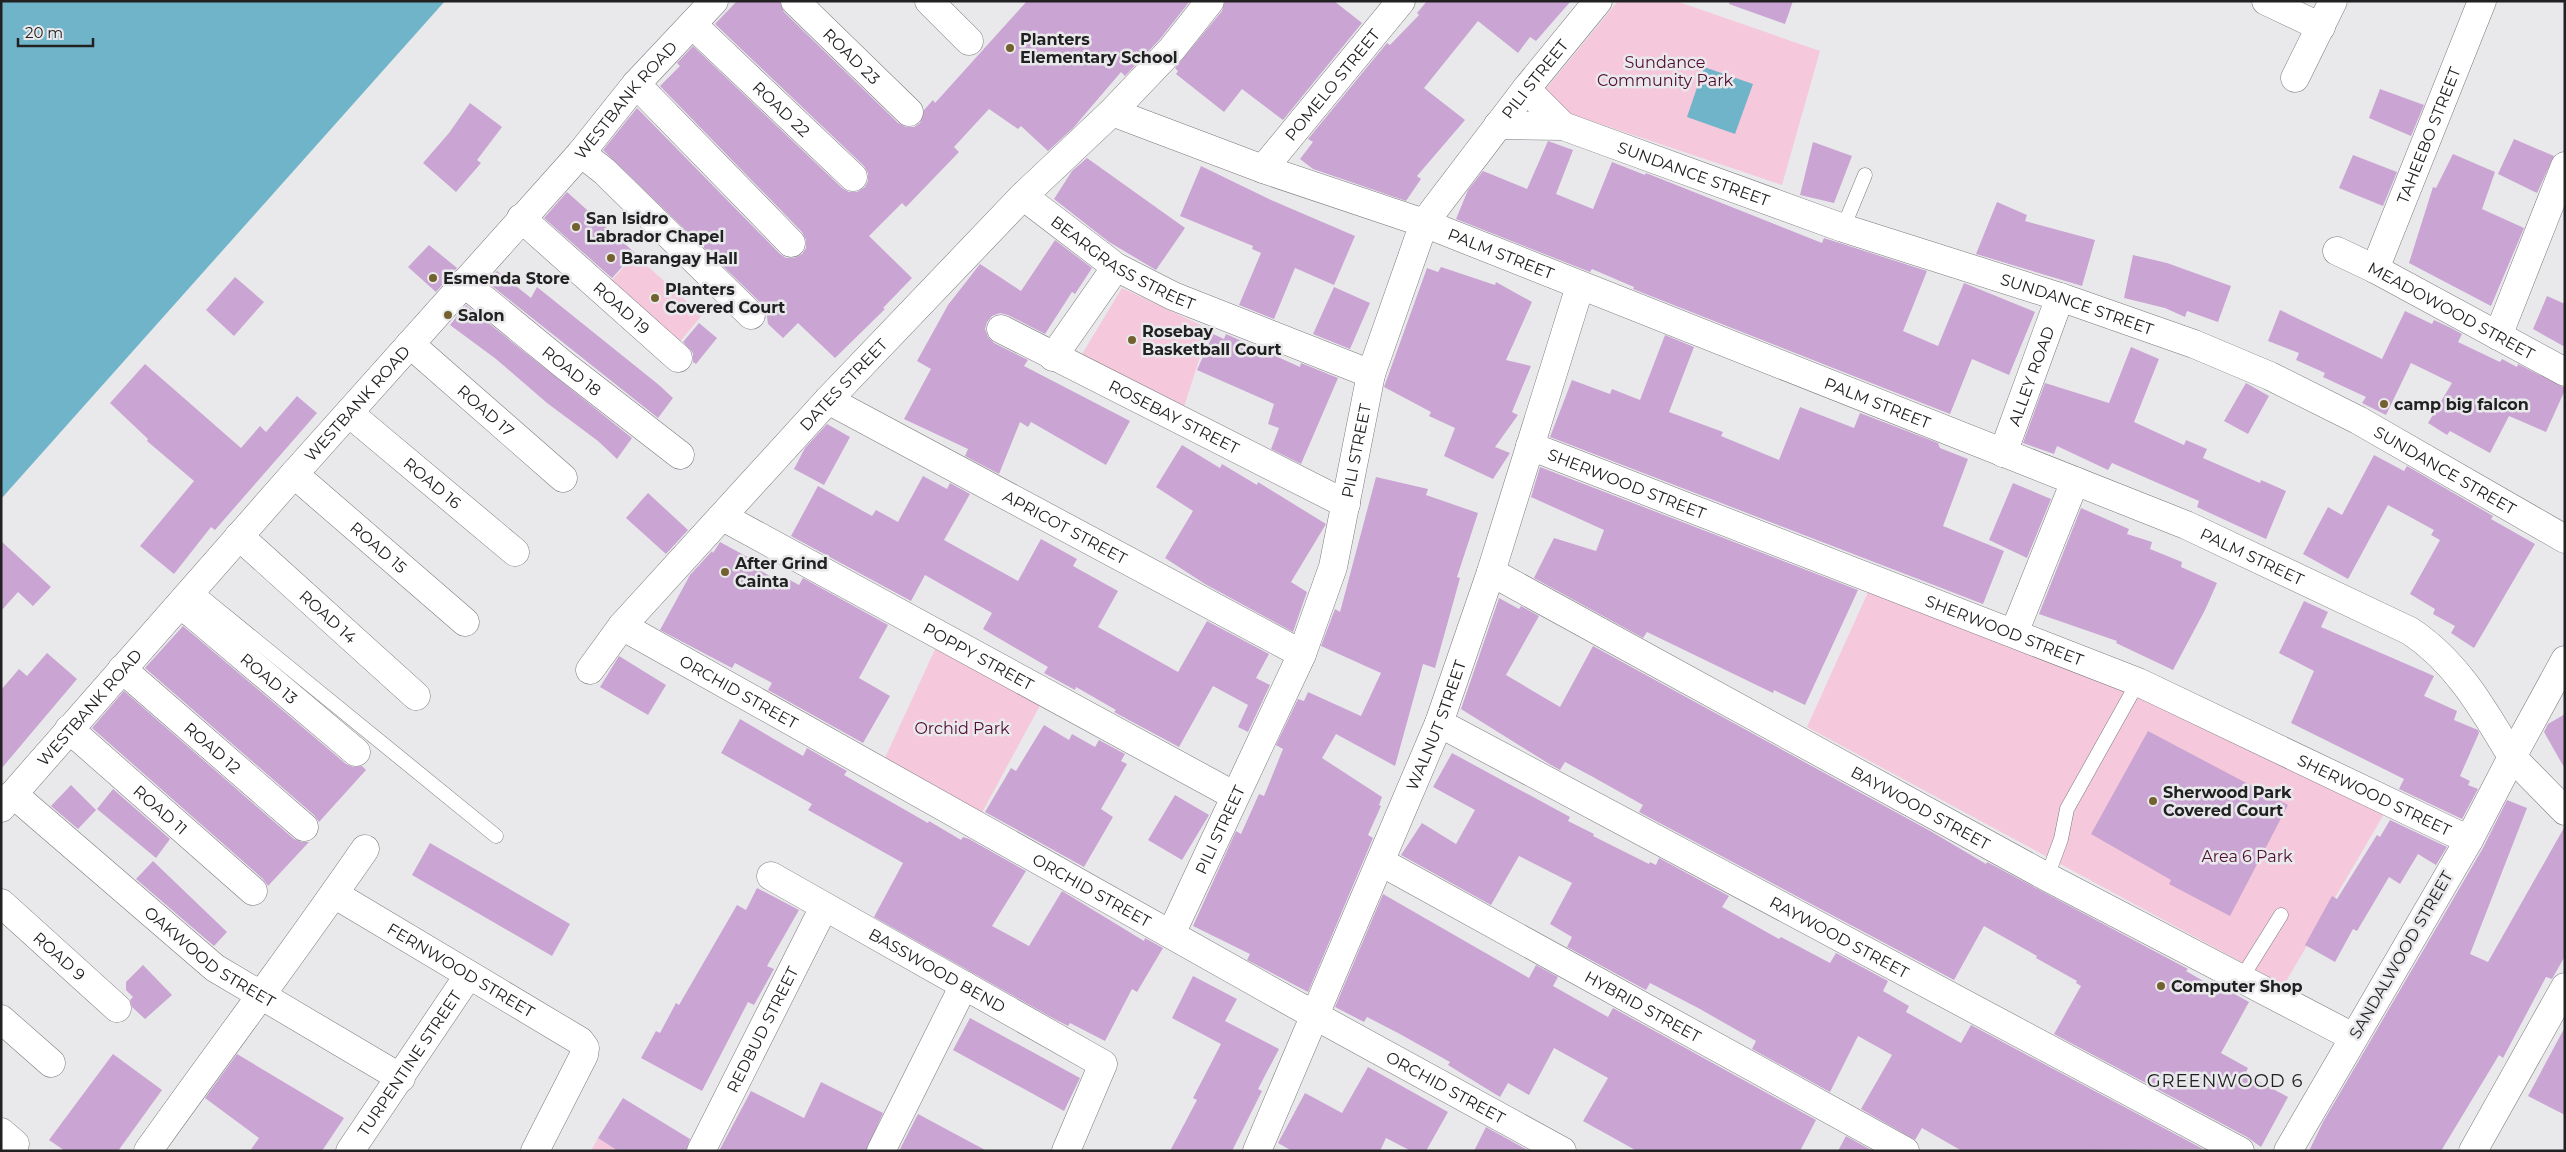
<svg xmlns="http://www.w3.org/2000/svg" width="2566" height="1152" font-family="Montserrat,sans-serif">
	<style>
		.green { fill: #f5c9db }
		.water { fill: #70b4ca }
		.building { fill: #caa5d3 }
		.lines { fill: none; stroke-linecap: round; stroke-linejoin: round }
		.service-casing { stroke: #7a7a7d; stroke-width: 15 }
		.minor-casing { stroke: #7a7a7d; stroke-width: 29 }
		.tertiary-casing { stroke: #7a7a7d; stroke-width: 29 }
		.service { stroke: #fff; stroke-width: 14 }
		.minor { stroke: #fff; stroke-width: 28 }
		.tertiary { stroke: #fff; stroke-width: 28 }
		.poi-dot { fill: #73612f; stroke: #e9e9ec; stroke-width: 2 }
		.labels { text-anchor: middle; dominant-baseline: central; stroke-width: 5; stroke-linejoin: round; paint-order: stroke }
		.poi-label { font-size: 16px; font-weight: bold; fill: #212122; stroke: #e9e9ec; text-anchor: start }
		.street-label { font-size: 16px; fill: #212122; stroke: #e9e9ec }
		.park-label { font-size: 16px; fill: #500c32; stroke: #e9e9ec }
		.neighbourhood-label { font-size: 18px; letter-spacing: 1px; fill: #212122; stroke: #e9e9ec }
	</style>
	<rect width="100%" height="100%" fill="#e9e9ec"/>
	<!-- green -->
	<g class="green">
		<path d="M1618,1H1676L1820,51L1782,185L1535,102Z"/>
		<path d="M635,255L702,315L678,344L610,282Z"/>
		<path d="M1122,288L1209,329L1181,416L1076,364Z"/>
		<path d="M1869,590L2115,686L2384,814L2284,985L1807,727Z"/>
		<path d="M937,645L1043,700L978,820L884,760Z"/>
		<path d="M598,1138L618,1151H591Z"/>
	</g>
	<!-- water -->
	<g class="water">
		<path d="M1,1H445L1,499Z"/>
		<path d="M1704,67L1753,84L1735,134L1687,117Z"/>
	</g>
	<!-- building -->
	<g class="building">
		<path d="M737,1H780L784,12L898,123L906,127H914L920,123L924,110L933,100L935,103L1027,1H1190L1160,39L1125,76L1121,72L1074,127L1048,151L1021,126L1018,129L989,109L954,147L959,152L906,207L902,203L869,236L912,278L883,308L885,309L835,358L798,323L783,338L768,324L766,310L762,304L603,150L637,108L780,254L786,258H794L802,254L806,248V240L802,232L660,86L680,66L677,63L693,46L842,188L849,192H857L865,187L868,181V173L864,166L715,24Z"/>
		<path d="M1225,1H1334L1362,23L1283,120L1242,89L1224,112L1176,74L1178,71L1175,68L1222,11Z"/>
		<path d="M1427,1H1571L1536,41L1530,37L1518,53L1478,21L1424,88L1465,120L1417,176L1421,179L1406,201L1313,169L1300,159L1313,142L1308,139L1387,43L1390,45L1419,15L1417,13Z"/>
		<path d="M1730,1H1793L1785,24L1729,4Z"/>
		<path d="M2380,89L2424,105L2411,136L2369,118Z"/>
		<path d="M470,103L502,127L477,160L481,163L456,192L423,163L449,133Z"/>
		<path d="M2514,139L2554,156L2537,193L2498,174Z"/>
		<path d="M1548,141L1573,150L1556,194L1593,209L1612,162L1645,175L1646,173L1822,243L1824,238L1927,271L1903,331L1938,346L1964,283L2035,312L2009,375L1972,359L1950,414L1633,289L1634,287L1592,269L1590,272L1456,219L1468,190L1483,171L1527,189Z"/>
		<path d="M1813,142L1852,156L1834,203L1800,195Z"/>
		<path d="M2453,154L2495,172L2482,209L2524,228L2491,306L2409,263L2433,187L2436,188Z"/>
		<path d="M2353,155L2397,172L2383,206L2339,188Z"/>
		<path d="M1087,158L1185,228L1156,270L1109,242L1054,199L1072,171Z"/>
		<path d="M1201,166L1271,200L1355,236L1334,285L1295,268L1274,319L1239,305L1261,253L1252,249L1253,246L1180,216Z"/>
		<path d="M567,192L635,253L612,278L544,218Z"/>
		<path d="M1997,202L2027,215L2025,221L2095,240L2082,286L1976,254Z"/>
		<path d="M1055,240L1092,268L1075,294L1072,292L1045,334L1008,315L1000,313L992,316L987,322L985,329L988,337L994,343L1028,360L1024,366L1130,421L1106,465L1031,422L1028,427L1020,422L999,474L965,456L968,449L904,419L931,369L917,361L948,305L980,264L1021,291Z"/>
		<path d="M429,245L457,268L436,292L408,267Z"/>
		<path d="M2133,255L2167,263L2231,286L2218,322L2187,311L2185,317L2165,308L2124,298Z"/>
		<path d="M1441,267L1495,285L1496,282L1532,302L1506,360L1531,366L1512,412L1518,415L1495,447L1510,453L1493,479L1444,456L1455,428L1429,416L1431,412L1384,387L1427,268L1438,272Z"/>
		<path d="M497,271L531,298L537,287L659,385L673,398L658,418L487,282Z"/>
		<path d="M235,277L264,302L234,336L206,310Z"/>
		<path d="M1334,287L1370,303L1350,349L1313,334Z"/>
		<path d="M2547,296L2565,304V347L2533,329Z"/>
		<path d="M466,305L632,438L617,459L598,441L547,403L496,359L450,325Z"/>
		<path d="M2280,310L2382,359L2405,311L2432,324L2434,320L2451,328L2462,334L2458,342L2500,362L2502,359L2517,367L2518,364L2565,388V390L2546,432L2509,416L2490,453L2450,431L2447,435L2428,423L2452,383L2411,363L2386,415L2362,403L2366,397L2323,377L2325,373L2296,360L2299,353L2268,341Z"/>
		<path d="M699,323L717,338L696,364L693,362V353L683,342Z"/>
		<path d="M1213,334L1224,339L1226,334L1300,367L1301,363L1338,378L1301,464L1271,449L1279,428L1268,424L1274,404L1197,370Z"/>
		<path d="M1665,335L1694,347L1669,412L1723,432L1721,436L1779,460L1800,407L1854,428L1860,413L1938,443L1940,448L1968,459L1943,526L2004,551L1983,604L1550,437L1572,380L1610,394L1612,389L1640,400Z"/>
		<path d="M2131,347L2159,359L2134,422L2184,445L2186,440L2207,449L2203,458L2260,483L2261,480L2286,491L2266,539L2197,507L2199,501L2112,463L2108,470L2057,446L2054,454L2023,443L2045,383L2109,403Z"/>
		<path d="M145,364L241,448L260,426L266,432L297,396L317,413L215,530L211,527L174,574L140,546L194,481L147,441L148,439L110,403Z"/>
		<path d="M2246,383L2269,396L2248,434L2224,421Z"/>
		<path d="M827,424L850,437L824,485L794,469L805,448Z"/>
		<path d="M1182,445L1220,468L1222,464L1257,485L1258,482L1326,524L1291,582L1307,592L1293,632L1205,584L1165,558L1193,511L1156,487Z"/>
		<path d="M2374,455L2404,471L2407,466L2493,516L2491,519L2535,544L2474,648L2451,633L2455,626L2433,614L2435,609L2410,594L2440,540L2431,535L2434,530L2388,505L2348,579L2303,554L2328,507L2342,515Z"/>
		<path d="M1540,467L1858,590L1805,705L1774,690L1773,693L1647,632L1643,638L1534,578L1554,538L1596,551L1604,530L1531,497Z"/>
		<path d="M923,476L947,489L950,483L970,494L944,540L1018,581L1041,539L1077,559L1073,566L1118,591L1098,627L1178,672L1207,621L1269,654L1256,678L1270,685L1248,732L1238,727L1248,705L1213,686L1179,747L1114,712L1116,710L1076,687L1075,690L1044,673L1048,667L983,629L992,613L925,575L911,601L791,536L818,486L872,516L876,510L898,522Z"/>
		<path d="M1376,477L1428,489L1426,495L1478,513L1457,577L1460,578L1435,668L1423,664L1395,766L1336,734L1322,758L1382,797L1379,805L1381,806L1368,835L1373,838L1308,992L1247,960L1250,954L1193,926L1236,831L1241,834L1259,794L1264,796L1283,749L1276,745L1298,699L1304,701L1308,692L1361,716L1381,673L1321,646L1335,609L1340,612Z"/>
		<path d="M2013,483L2051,499L2027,558L1989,540Z"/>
		<path d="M648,493L688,530L666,554L626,518Z"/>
		<path d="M2081,508L2129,529L2127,534L2152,542L2150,549L2182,562L2181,567L2217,583L2205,610L2173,670L2116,643L2117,641L2039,614Z"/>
		<path d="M1,541L51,587L33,606L18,592L1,611Z"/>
		<path d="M720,542L755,561L752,566L786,585L790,580L799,585L803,578L888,625L859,678L890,696L863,743L768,690L772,683L735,663L732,668L660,630L690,575L712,551L713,553Z"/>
		<path d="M1499,598L1519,609L1521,606L1539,616L1506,675L1560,707L1593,646L1932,832L1986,864L1987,862L2173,961L2188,969L2186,971L2224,993L2226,989L2249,1002L2221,1053L2248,1068L2245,1074L2288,1097L2261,1147L2247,1137L2054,1034L2081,986L2076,983L2077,981L2036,958L2037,956L1984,926L1954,980L1639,812L1643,805L1593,777L1565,762L1560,770L1551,765L1461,709Z"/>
		<path d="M2304,601L2328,612L2321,627L2434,676L2424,696L2457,711L2454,720L2478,730L2479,733L2460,776L2470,781L2468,785L2478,789L2462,819L2399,789L2404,779L2291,723L2314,671L2279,653Z"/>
		<path d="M183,626L346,764L354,767L362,766L366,770L319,822L314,815L145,668Z"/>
		<path d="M47,653L77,679L1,769V690L19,669L27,676Z"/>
		<path d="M619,656L666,685L648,715L600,687Z"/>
		<path d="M124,691L294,839L302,842H309L268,886L263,879L92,728Z"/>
		<path d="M2565,714V769L2544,732L2548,724Z"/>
		<path d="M740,719L803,756L807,748L847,771L844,775L928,823L929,821L961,840L963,837L969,839L1026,871L992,926L1029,946L1062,891L1144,941L1145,938L1163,948L1137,992L1132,989L1105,1041L1070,1023L1068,1026L1049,1016L874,917L903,863L808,810L812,804L721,753Z"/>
		<path d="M1044,725L1069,740L1072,734L1095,747L1099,740L1125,754L1121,761L1127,764L1101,809L1113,817L1084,867L985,812L1011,768L1016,771Z"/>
		<path d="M2148,731L2288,805L2230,916L2169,884L2171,880L2091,834Z"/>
		<path d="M1452,753L1570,817L1568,821L1594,834L1593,836L1649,864L1650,862L1656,865L1659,858L1729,896L1722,907L1779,939L1781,937L1830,963L1836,953L1888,981L1883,991L1909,1006L1906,1012L1961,1043L1971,1025L2203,1149L1962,1151L1922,1128L1915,1140L1861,1109L1892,1055L1858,1036L1830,1092L1752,1049L1756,1041L1700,1009L1650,983L1646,990L1567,947L1572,937L1550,924L1572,883L1519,856L1491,905L1401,855L1422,823L1456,844L1475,810L1433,787Z"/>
		<path d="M71,785L96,810L78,829L51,806Z"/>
		<path d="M113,789L170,839L156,858L97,809Z"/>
		<path d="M1175,795L1209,815L1182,860L1148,840Z"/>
		<path d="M2507,800L2527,808L2470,954L2488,962L2565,826V956L2552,979L2546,977L2503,1058L2499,1055L2441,1151H2309L2323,1122L2483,848Z"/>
		<path d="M2390,820L2447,847L2436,865L2418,854L2400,884L2389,877L2357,931L2353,929L2335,962L2305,945L2332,896L2337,899L2377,835L2380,837Z"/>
		<path d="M430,843L570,924L552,956L412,875Z"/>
		<path d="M153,861L227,932L214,946L136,879Z"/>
		<path d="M757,888L799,910L767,966L774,969L754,1005L748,1002L702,1091L641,1058L656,1031L660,1033L676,1003L679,1005L737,905L746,910Z"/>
		<path d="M1383,894L1529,978L1536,965L1558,977L1553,986L1608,1017L1613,1008L1816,1120L1800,1151H1637L1583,1121L1608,1078L1554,1048L1529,1095L1508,1083L1500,1097L1448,1065L1450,1062L1398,1033L1367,1017L1364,1022L1335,1007Z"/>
		<path d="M143,965L172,995L145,1019L132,1007L130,1000L133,997L126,990V982Z"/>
		<path d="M1193,976L1237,999L1225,1021L1279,1049L1258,1089L1262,1091L1232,1151H1170L1197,1100L1193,1098L1221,1044L1172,1018Z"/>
		<path d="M970,1018L1080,1078L1064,1111L953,1050Z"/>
		<path d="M2565,1027V1115L2528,1096Z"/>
		<path d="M113,1054L162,1090L118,1151H65L49,1140Z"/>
		<path d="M237,1054L344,1118L322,1151H250L259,1138L205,1098Z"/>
		<path d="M1368,1067L1448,1112L1426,1151H1411L1386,1138L1380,1151H1292L1278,1143L1305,1093L1342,1113Z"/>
		<path d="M821,1082L883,1113L866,1151H719L751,1091L804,1118Z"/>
		<path d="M623,1098L690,1139L686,1151H618L598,1138Z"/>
		<path d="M918,1114L987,1151H899Z"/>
		<path d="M1486,1127L1529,1151H1474Z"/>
		<path d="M1846,1136L1871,1150L1870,1151H1838Z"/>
	</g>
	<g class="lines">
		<!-- service casing -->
		<g class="service-casing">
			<g id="service">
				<path d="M1843,228L1865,175"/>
				<path d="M194,590L496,836"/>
				<path d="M2047,877L2061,839L2067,809L2138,682"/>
				<path d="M2241,979L2281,915"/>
			</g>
		</g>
		<!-- minor casing -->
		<g class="minor-casing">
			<g id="minor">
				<path id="s1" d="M795,1L909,112"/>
				<path d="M929,1L969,41"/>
				<path d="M2266,1L2321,27"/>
				<path id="s2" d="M693,25L853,177"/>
				<path d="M2295,78L2333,1"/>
				<path d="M636,84L791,243"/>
				<path d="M1526,89L1563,126"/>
				<path id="s3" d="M1112,112L1263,169L1424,223L2186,525L2410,631C2457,662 2484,710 2512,757L2469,840L2288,1151"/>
				<path id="s4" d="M1498,125L1563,126L1843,228L2060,297L2194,344L2270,376L2358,420L2565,539"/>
				<path d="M581,153L604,171L751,315"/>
				<path id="s5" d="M1263,169L1401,1"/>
				<path id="s6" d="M1023,196L1116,267L1173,296L1371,374"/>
				<path id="s7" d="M521,218L678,358"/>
				<path id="s8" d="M2337,251L2375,269L2565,372"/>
				<path id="s9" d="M2375,269L2482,1"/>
				<path id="s10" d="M464,283L564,365L680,455"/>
				<path id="s11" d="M1001,329L1346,504"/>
				<path d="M2498,336L2565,166"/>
				<path id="s12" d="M410,344L563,478"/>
				<path d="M1053,357L1116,267"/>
				<path id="s13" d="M828,400L1302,654"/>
				<path id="s14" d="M349,413L515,552"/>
				<path id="s15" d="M1530,446L2138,682L2469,840"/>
				<path id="s16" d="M2003,453L2060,297"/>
				<path id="s17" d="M294,474L465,622"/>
				<path id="s18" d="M723,517L1235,796"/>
				<path id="s19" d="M239,536L416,696"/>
				<path id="s20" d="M1491,572L2047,877L2353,1037"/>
				<path id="s21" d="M181,606L194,615L356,752"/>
				<path id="s22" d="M622,626L1314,1015L1562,1151"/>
				<path d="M2014,633L2075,481"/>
				<path id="s23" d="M122,669L304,827"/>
				<path id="s24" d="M590,670L622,626L828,400L1023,196L1112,112L1172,49L1210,1"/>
				<path id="s25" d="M1439,723L2240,1151"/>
				<path id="s26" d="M69,729L253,891"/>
				<path id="s27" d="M13,794L215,968L401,1078"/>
				<path id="s28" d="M1381,862L1905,1151"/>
				<path id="s29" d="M771,876L1103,1064L1066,1151"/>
				<path id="s30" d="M334,894L580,1041L585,1048L584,1055L535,1151"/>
				<path id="s31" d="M1,903L117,1008"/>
				<path id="s32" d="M1171,934L1302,654L1333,567L1371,374L1424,223L1526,89L1598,1"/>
				<path d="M1,1019L51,1063"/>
				<path d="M1,1132L15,1144"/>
				<path d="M148,1151C220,1050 295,951 365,849"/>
				<path id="s33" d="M350,1151L468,976"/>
				<path id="s34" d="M701,1151L824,907"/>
				<path d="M881,1151L964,985"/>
				<path id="s35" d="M1257,1151L1439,723L1491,572L1580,286"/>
				<path d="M2473,1151L2565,987"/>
			</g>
		</g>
		<!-- tertiary casing -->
		<g class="tertiary-casing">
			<g id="tertiary">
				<path d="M2565,660L2512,757L2565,811"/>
				<path id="s36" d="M1,808L294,474L581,153L636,84L714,1"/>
			</g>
		</g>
		<!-- service -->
		<use href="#service" class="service"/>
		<!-- minor -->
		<use href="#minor" class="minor"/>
		<!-- tertiary -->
		<use href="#tertiary" class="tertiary"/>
	</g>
	<!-- markers -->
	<g class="poi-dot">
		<circle cx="1010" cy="48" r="5"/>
		<circle cx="576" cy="227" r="5"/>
		<circle cx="611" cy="258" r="5"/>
		<circle cx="433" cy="278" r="5"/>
		<circle cx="655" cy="298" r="5"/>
		<circle cx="448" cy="315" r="5"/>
		<circle cx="1132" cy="340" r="5"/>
		<circle cx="2384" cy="404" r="5"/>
		<circle cx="725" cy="572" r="5"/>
		<circle cx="2153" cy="801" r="5"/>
		<circle cx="2161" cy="986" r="5"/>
	</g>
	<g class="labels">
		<!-- poi labels -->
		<g class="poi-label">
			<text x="1020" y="39">Planters<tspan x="1020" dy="18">Elementary School</tspan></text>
			<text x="586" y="218">San Isidro<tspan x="586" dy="18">Labrador Chapel</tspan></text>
			<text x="621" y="258">Barangay Hall</text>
			<text x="443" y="278">Esmenda Store</text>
			<text x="665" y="289">Planters<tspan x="665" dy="18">Covered Court</tspan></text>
			<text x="458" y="315">Salon</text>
			<text x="1142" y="331">Rosebay<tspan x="1142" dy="18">Basketball Court</tspan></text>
			<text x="2394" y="404">camp big falcon</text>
			<text x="735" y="563">After Grind<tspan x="735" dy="18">Cainta</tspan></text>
			<text x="2163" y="792">Sherwood Park<tspan x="2163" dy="18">Covered Court</tspan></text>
			<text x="2171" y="986">Computer Shop</text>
		</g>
		<!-- street labels -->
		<g class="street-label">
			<text stroke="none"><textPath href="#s1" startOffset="79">ROAD 23</textPath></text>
			<text stroke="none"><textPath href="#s32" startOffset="940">PILI STREET</textPath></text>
			<text stroke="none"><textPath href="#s5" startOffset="109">POMELO STREET</textPath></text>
			<text stroke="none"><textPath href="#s36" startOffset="944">WESTBANK ROAD</textPath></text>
			<text stroke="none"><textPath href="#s2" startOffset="122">ROAD 22</textPath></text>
			<text stroke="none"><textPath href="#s9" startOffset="144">TAHEEBO STREET</textPath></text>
			<text stroke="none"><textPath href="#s4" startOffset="204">SUNDANCE STREET</textPath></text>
			<text stroke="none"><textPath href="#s3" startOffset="414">PALM STREET</textPath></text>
			<text stroke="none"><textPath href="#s6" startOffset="121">BEARGRASS STREET</textPath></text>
			<text stroke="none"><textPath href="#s4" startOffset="609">SUNDANCE STREET</textPath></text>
			<text stroke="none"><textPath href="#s7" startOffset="135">ROAD 19</textPath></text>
			<text stroke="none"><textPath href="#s8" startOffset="129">MEADOWOOD STREET</textPath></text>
			<text stroke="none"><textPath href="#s10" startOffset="139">ROAD 18</textPath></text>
			<text stroke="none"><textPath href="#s16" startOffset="82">ALLEY ROAD</textPath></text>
			<text stroke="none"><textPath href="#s24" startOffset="382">DATES STREET</textPath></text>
			<text stroke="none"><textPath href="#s3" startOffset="819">PALM STREET</textPath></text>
			<text stroke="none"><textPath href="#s36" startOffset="539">WESTBANK ROAD</textPath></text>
			<text stroke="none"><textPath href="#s12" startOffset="101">ROAD 17</textPath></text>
			<text stroke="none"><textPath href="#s11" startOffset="194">ROSEBAY STREET</textPath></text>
			<text stroke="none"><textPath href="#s32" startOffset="520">PILI STREET</textPath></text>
			<text stroke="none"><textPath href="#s4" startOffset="1014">SUNDANCE STREET</textPath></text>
			<text stroke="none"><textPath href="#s14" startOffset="109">ROAD 16</textPath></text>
			<text stroke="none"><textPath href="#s15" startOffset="104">SHERWOOD STREET</textPath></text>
			<text stroke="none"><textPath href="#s13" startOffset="269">APRICOT STREET</textPath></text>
			<text stroke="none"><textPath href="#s17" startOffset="112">ROAD 15</textPath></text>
			<text stroke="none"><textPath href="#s3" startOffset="1224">PALM STREET</textPath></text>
			<text stroke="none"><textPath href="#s19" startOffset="120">ROAD 14</textPath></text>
			<text stroke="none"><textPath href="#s15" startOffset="509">SHERWOOD STREET</textPath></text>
			<text stroke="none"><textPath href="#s18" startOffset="291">POPPY STREET</textPath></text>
			<text stroke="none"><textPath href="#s21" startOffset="114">ROAD 13</textPath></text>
			<text stroke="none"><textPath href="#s22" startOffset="134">ORCHID STREET</textPath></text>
			<text stroke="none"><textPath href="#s36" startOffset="134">WESTBANK ROAD</textPath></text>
			<text stroke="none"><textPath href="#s35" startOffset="462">WALNUT STREET</textPath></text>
			<text stroke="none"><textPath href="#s23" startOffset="120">ROAD 12</textPath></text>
			<text stroke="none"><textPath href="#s15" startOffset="914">SHERWOOD STREET</textPath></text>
			<text stroke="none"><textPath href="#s20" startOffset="490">BAYWOOD STREET</textPath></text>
			<text stroke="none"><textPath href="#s26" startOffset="122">ROAD 11</textPath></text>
			<text stroke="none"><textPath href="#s32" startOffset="115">PILI STREET</textPath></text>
			<text stroke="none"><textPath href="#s22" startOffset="539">ORCHID STREET</textPath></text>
			<text stroke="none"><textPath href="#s25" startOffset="454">RAYWOOD STREET</textPath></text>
			<text stroke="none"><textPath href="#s31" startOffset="79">ROAD 9</textPath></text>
			<text transform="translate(2401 955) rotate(-60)">SANDALWOOD STREET</text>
			<text stroke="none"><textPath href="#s27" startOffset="256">OAKWOOD STREET</textPath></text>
			<text stroke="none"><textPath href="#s30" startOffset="148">FERNWOOD STREET</textPath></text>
			<text stroke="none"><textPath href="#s29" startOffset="191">BASSWOOD BEND</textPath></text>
			<text stroke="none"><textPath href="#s28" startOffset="299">HYBRID STREET</textPath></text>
			<text stroke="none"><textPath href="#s34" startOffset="136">REDBUD STREET</textPath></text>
			<text stroke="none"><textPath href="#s33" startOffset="106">TURPENTINE STREET</textPath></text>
			<text stroke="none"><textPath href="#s22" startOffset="944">ORCHID STREET</textPath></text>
		</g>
		<!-- park labels -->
		<g class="park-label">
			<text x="1665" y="62">Sundance<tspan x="1665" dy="18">Community Park</tspan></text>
			<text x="962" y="728">Orchid Park</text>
			<text x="2247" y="856">Area 6 Park</text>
		</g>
		<!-- neighbourhood labels -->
		<g class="neighbourhood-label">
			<text x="2225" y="1081">GREENWOOD 6</text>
		</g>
	</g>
	<!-- border -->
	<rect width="2566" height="1152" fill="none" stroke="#212122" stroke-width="5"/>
	<!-- scale -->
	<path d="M18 38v8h75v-8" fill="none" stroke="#212122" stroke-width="2.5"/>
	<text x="25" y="38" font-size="15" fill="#212122" stroke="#e9e9ec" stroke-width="4" paint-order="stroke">20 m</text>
</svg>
